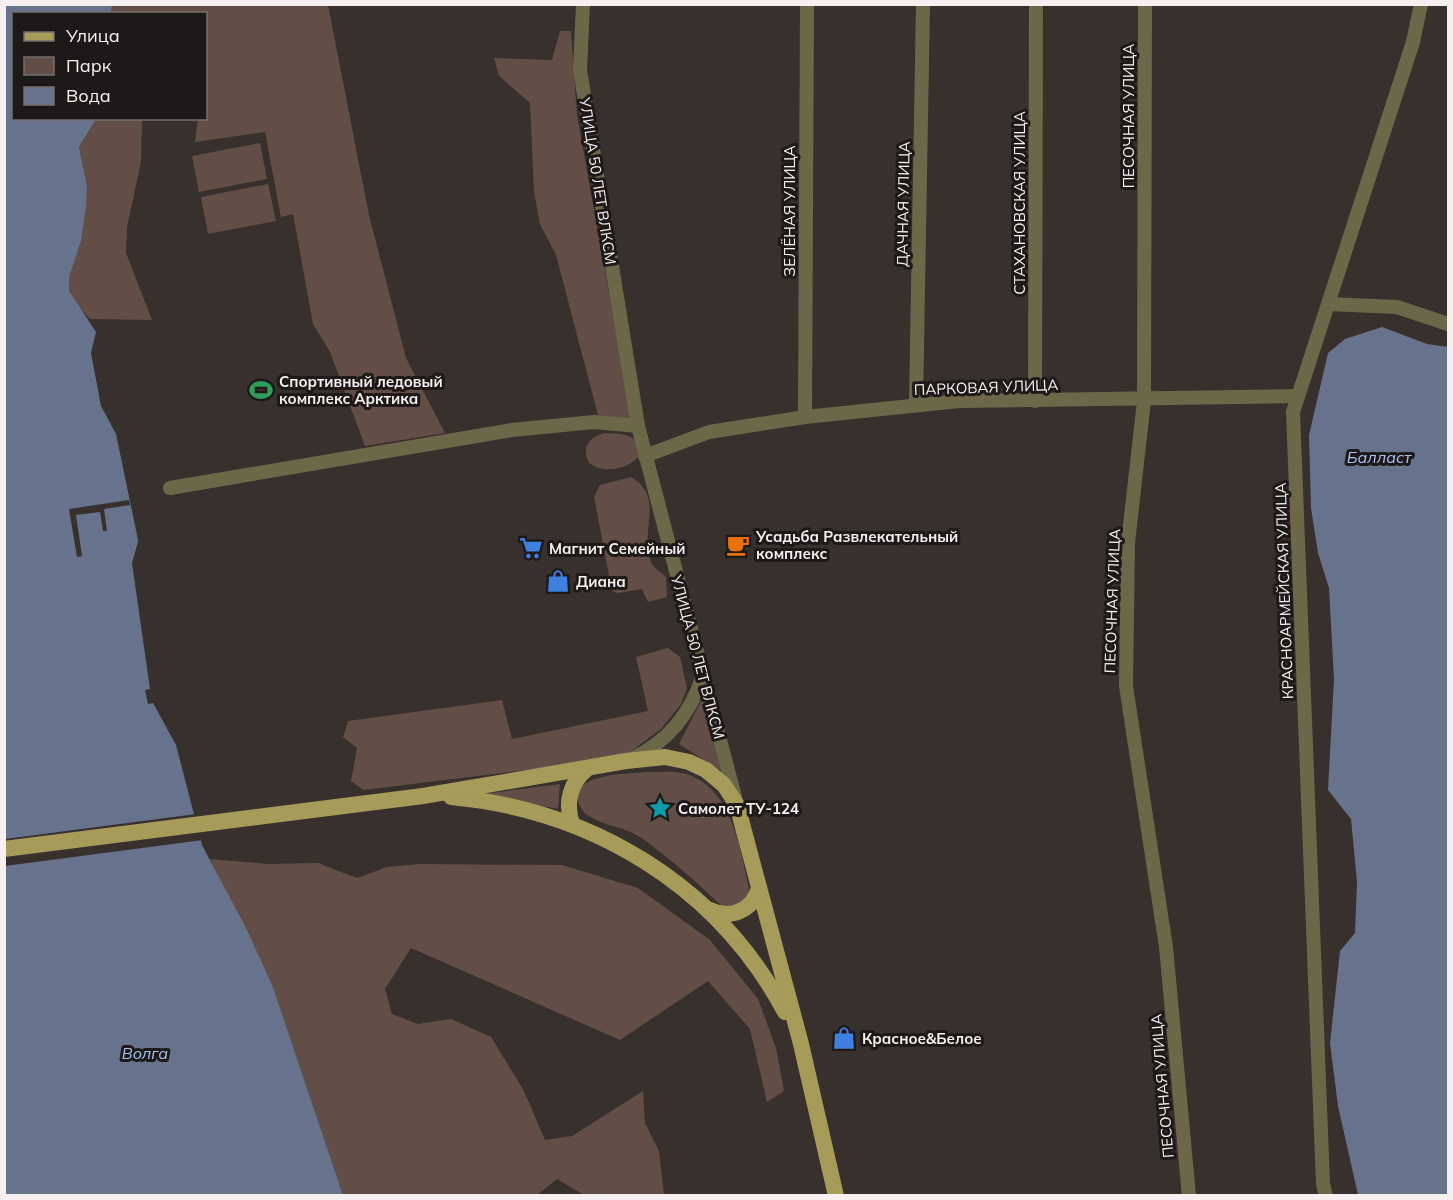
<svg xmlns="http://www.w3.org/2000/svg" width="1453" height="1200" font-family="Mulish,sans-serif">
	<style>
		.green { fill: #624e46 }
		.water { fill: #67738c }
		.pier { fill: #37302d }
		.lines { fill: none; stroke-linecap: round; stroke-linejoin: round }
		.minor { stroke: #6d6749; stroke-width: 14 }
		.major { stroke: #a79b5a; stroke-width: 16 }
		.labels { text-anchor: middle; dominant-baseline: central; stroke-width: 6; stroke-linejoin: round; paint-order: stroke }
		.street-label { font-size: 15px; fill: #f6f1f0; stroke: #1c1918 }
		.poi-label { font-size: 15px; font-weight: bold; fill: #f6f1f0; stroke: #1c1918; text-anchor: start }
		.water-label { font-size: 16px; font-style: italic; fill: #abc3f2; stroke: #1c1918 }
	</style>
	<rect width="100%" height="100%" fill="#37302d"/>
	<!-- green -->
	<g class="green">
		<path d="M112,4L328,5L369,215L406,358L445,433L365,446L330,352L313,324L293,214L281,217L265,132L195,142L198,119L206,118V14H111Z"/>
		<path d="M560,31H571L577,115L632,421L599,419L556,255L540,224L534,192L530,103L499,76L494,58L552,60Z"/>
		<path d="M96,119H142L141,162L127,227L126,253L152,320L90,319L72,300L69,291V278L81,241L87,186L79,147Z"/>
		<path d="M260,143L267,179L199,192L192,156Z"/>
		<path d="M268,184L276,221L208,234L201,197Z"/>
		<path d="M605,433C624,434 635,433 642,452C632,469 605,475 589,463C581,446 590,437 605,433Z"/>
		<path d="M631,477C667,498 637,534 652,564C655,569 662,573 666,577L667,597L648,602L642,589L618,593L612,591L594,497L600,485Z"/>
		<path d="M668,648L680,657L687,688L681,704L661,729L626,755L591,762L363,790L351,781L357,748L343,737L348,721L502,700L512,739L648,711L636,657Z"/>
		<path d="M702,699L721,771L679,744Z"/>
		<path d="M646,772C658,772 672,771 683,773C733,786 740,850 750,892C743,905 737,908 722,906C695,881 670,858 640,837C625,827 604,826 589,816C583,813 580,807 578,801C572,773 628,774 646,772Z"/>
		<path d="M560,784L558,809L482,794Z"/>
		<path d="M210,859L269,864L318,863L357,878L387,867L419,864L562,865L638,888L710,940L758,999L776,1048L784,1091L767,1102L750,1029L708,981L620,1040L411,948L385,989L392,1014L418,1024L451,1019L491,1037L524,1091L545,1140L572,1136L643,1091L645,1123L659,1151L664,1195H584L557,1179L537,1195H343L273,987Z"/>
	</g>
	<!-- water -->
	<g class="water">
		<path d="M5,5H112L111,13L14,14V118L96,119L79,147L87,186L86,206L81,241L69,278V291L96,332L91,353L101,406L116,434L137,535L138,542L132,563L150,689L145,690L148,704L153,703L176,745L202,845L246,928L273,987L343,1195L5,1196Z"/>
		<path d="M1382,327L1427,344L1448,347V1195H1358L1338,1106L1330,1043L1340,951L1355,933L1357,882L1351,819L1328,790L1334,679L1329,588L1318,553L1311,508L1309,435L1328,353L1345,339Z"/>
	</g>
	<!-- pier -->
	<g class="pier">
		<path d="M129,500L130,505L104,509L107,531H103L100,512L76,515L82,556L77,557L69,509Z"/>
		<path d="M196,814L203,840L5,866V839Z"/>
	</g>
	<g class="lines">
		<!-- minor -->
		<g class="minor">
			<path d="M583,4L580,70L638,426L735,797"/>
			<path d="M1145,4L1144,401L1128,543L1126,686L1166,947L1189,1196"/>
			<path d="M1328,304L1397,307L1448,324"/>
			<path d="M1035,401L1036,4"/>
			<path d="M916,404L923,4"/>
			<path d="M805,417L807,4"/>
			<path d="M645,456L709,432L805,417L959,401L1298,396"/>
			<path d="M170,488L512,430L594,422L638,426"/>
			<path d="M633,758C669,741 691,713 703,675"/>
			<path d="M1326,1196L1323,1184L1293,412L1413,42L1421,4"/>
		</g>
		<!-- major -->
		<g class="major">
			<path d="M451,797C593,810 718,886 785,1012"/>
			<path d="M572,824C565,803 570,782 588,768"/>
			<path d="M4,849L423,796L626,761L665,757L689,762L706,770L724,785L737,805L801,1044L836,1196"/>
			<path d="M710,910C731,920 753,910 759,888"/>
		</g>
	</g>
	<!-- icons -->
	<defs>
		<g id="stadium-bare" transform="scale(1.8)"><path d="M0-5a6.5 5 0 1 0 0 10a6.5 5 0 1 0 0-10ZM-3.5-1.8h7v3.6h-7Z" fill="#2e9e5b" stroke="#1c1918" stroke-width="2.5" paint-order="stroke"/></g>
		<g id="cafe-bare" transform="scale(1.8)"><path d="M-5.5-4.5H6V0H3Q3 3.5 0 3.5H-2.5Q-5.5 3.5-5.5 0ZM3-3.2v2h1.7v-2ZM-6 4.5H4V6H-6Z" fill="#e8710a" stroke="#1c1918" stroke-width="2.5" paint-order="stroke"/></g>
		<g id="supermarket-bare" transform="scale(1.8)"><path d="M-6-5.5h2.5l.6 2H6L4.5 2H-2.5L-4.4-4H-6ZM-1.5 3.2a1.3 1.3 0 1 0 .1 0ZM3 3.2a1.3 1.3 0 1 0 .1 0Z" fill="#3f7fe0" stroke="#1c1918" stroke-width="2.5" paint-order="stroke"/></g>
		<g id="shop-bare" transform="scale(1.8)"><path d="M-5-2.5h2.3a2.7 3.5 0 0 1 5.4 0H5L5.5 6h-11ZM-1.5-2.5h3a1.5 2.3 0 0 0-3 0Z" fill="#3f7fe0" stroke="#1c1918" stroke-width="2.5" paint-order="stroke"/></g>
		<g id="sight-bare" transform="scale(1.8)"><path d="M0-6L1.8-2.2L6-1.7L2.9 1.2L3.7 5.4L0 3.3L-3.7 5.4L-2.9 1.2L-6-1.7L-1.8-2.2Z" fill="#0f9aa8" stroke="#1c1918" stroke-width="2.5" paint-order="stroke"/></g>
	</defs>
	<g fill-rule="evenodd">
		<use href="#stadium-bare" x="261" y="390"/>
		<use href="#cafe-bare" x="738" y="545"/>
		<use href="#supermarket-bare" x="531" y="548"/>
		<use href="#shop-bare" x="558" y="581"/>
		<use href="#sight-bare" x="660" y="808"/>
		<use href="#shop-bare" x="844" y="1038"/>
	</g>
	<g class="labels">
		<!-- street labels -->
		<g class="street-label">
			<text transform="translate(1128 116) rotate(-90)">ПЕСОЧНАЯ УЛИЦА</text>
			<text transform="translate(598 181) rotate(81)">УЛИЦА 50 ЛЕТ ВЛКСМ</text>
			<text transform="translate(1019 203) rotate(-90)">СТАХАНОВСКАЯ УЛИЦА</text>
			<text transform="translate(903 204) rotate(-89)">ДАЧНАЯ УЛИЦА</text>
			<text transform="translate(789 211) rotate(-90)">ЗЕЛЁНАЯ УЛИЦА</text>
			<text transform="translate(986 387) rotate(-2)">ПАРКОВАЯ УЛИЦА</text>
			<text transform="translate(1284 591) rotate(-92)">КРАСНОАРМЕЙСКАЯ УЛИЦА</text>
			<text transform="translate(1112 601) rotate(-88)">ПЕСОЧНАЯ УЛИЦА</text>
			<text transform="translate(698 657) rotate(75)">УЛИЦА 50 ЛЕТ ВЛКСМ</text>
			<text transform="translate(1162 1086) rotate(-95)">ПЕСОЧНАЯ УЛИЦА</text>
		</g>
		<!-- poi labels -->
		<g class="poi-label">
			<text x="279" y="381">Спортивный ледовый<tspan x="279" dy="17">комплекс Арктика</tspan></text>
			<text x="756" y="536">Усадьба Развлекательный<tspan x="756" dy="17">комплекс</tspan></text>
			<text x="549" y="548">Магнит Семейный</text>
			<text x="576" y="581">Диана</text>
			<text x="678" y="808">Самолет ТУ-124</text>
			<text x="862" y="1038">Красное&amp;Белое</text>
		</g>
		<!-- water labels -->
		<g class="water-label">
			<text x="1379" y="457">Балласт</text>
			<text x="145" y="1053">Волга</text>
		</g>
	</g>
	<!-- border -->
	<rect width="1453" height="1200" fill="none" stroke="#f6f1f0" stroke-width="12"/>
	<!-- legend -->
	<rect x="12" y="12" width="195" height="108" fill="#1c1918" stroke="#736f6e" stroke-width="1.5"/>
	<rect x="24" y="32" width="30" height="9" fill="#a79b5a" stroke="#736f6e" stroke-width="1.5"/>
	<text x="66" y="42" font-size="18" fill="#f6f1f0">Улица</text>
	<rect x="24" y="57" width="30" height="18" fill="#624e46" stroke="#736f6e" stroke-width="1.5"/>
	<text x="66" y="72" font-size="18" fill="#f6f1f0">Парк</text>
	<rect x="24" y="87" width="30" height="18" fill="#67738c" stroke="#736f6e" stroke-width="1.5"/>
	<text x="66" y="102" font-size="18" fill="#f6f1f0">Вода</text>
</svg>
